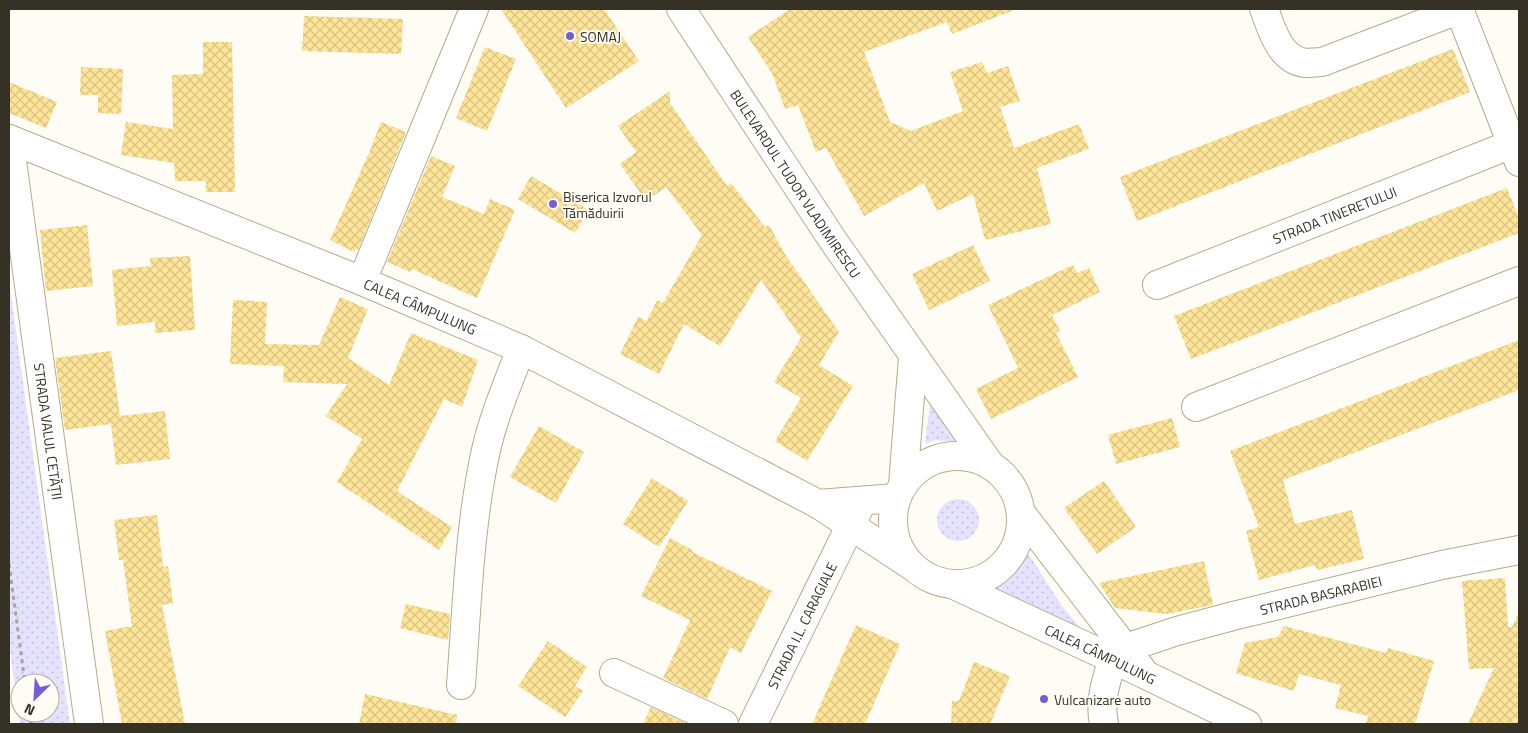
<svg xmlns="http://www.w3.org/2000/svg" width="1528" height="733" font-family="'Titillium Web',sans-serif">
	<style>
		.grass { fill: url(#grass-dots); fill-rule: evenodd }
		.building { fill: url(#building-cross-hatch) }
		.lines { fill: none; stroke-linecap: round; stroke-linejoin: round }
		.minor-casing { stroke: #b5ab8b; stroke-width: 30 }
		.tertiary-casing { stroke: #b5ab8b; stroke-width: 30 }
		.secondary-casing { stroke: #b5ab8b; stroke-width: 30 }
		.path { stroke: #a7a49b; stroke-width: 3; stroke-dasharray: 4 4; stroke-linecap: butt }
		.minor { stroke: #fff; stroke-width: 28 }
		.tertiary { stroke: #fff; stroke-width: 28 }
		.secondary { stroke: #fff; stroke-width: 28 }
		.poi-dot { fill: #785bd5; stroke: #fefcf5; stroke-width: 2 }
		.labels { text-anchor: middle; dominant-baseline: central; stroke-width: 4; stroke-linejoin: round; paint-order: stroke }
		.poi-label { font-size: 14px; fill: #363125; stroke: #fefcf5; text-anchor: start }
		.street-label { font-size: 14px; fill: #363125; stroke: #fefcf5 }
	</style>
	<defs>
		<pattern id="grass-dots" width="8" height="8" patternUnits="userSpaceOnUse" patternTransform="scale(1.25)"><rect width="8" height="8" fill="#e5e2fd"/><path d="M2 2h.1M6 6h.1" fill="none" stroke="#c5c2d9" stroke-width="1.8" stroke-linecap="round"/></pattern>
		<pattern id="building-cross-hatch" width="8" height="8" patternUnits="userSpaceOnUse" patternTransform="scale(1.25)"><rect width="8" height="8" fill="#fee498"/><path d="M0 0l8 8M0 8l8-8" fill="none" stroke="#dac483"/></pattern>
	</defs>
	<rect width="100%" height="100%" fill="#fefcf5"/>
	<!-- grass -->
	<g class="grass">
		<path d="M9,280L70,724H20L9,643ZM20,683H50V713H20Z"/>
		<path d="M931,396L957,442L936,440L925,444Z"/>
		<circle cx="958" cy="520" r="21"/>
		<path d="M1026,550L1062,606L1089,638L992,588C1014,576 1017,573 1026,550Z"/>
	</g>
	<!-- building -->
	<g class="building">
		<path d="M501,9H604L639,61L566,108Z"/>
		<path d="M790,9H1012V11L952,34L947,22L864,52L890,122L911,131L963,111L950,72L982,62L987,73L1008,66L1020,101L1000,107L1014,148L1079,124L1089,149L1037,168L1051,224L985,240L973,194L937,211L924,183L864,216L826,148L816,152L798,105L785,109L772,73L748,37Z"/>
		<path d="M304,16L403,19L401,54L302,51Z"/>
		<path d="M203,42H232L235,192H206V181H175L174,163L121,155L126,122L173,129L172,75L203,74Z"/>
		<path d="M485,47L516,59L487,131L456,118Z"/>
		<path d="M1453,49L1470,92L1137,221L1120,177Z"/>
		<path d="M81,67L123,69L121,114L98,113V95H80Z"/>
		<path d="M9,82L57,102L46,128L9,113Z"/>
		<path d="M670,91V103L727,186L731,183L765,227L769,225L786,256L839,332L819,365L853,386L807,461L775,441L801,398L774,382L801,338L761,280L720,346L684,324L659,374L620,354L638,317L647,321L657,300L663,303L702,235L666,187L646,201L620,164L636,152L618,126Z"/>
		<path d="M381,122L406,132L358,250L356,249L354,252L330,240L369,153Z"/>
		<path d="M431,156L455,166L442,197L484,214L490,199L515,210L477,298L412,269L410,272L387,262Z"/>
		<path d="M531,176L589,210L575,233L518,199Z"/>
		<path d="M1507,188L1519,218V233L1191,359L1174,316Z"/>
		<path d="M87,225L93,286L46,291L40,230Z"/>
		<path d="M973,245L990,281L929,310L912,274Z"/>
		<path d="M190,256L195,330L155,333V322L117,326L112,270L151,266L150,258Z"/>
		<path d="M1073,265L1077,273L1089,268L1100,292L1052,315L1060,331L1056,333L1078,377L991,419L976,389L1018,368L988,305Z"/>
		<path d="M340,297L368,309L348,358L389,385L411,333L478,360L462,407L444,399L397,491L452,527L439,550L337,482L362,439L326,416L347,384L283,382L284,366L230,364L233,300L267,302L265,344L319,345Z"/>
		<path d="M1519,340V390L1283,480L1295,524L1352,510L1364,559L1317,570L1315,565L1259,580L1246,531L1259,527L1230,451Z"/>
		<path d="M111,351L120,416L165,411L170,459L116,465L111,424L65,430L55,358Z"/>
		<path d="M1172,418L1180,447L1116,464L1108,435Z"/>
		<path d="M539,426L584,452L556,503L510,477Z"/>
		<path d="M652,478L688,501L659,547L623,524Z"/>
		<path d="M1104,481L1136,527L1097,554L1064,508Z"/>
		<path d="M157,515L163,567L168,566L173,603L162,605L185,724H122L105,631L132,626L123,560H119L114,520Z"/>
		<path d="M670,538L692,550V552L772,591L741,653L730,647L707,699L663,678L690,620L641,596Z"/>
		<path d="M1204,561L1213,605L1166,614L1115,608L1099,583Z"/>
		<path d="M1505,578L1508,627H1512L1519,612V724H1468L1494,668L1469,669L1462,581Z"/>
		<path d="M406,604L450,614L448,640L400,628Z"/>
		<path d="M856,625L900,644L865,724H812Z"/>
		<path d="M1284,626L1386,653L1388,648L1434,661L1415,724H1366L1368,716L1335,708L1341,685L1299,674L1294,691L1236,673L1245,643L1278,637Z"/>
		<path d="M548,641L587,667L575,686L583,691L565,717L518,686Z"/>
		<path d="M974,662L1010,676L990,724H951L952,701H959Z"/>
		<path d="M365,694L457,715L456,724H359Z"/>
		<path d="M651,707L687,724H643Z"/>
	</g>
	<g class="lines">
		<!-- minor casing -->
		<g class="minor-casing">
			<g id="minor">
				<path d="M1264,9C1272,29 1279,60 1306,63C1311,63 1317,62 1322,62L1461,9"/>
				<path d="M1459,9L1519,162"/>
				<path id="s1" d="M9,139L89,724"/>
				<path d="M362,281L474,9"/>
				<path id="s2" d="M1157,285L1512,144"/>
				<path d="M1196,407L1519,281"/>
				<path id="s3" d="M1126,648L1177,631L1233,616L1442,565L1519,550"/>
				<path d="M614,673L724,724"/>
				<path d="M461,685C467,607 469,527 486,450C494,415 508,383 521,349"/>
				<path id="s4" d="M753,724L860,506"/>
				<path d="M1104,724C1099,701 1106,681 1113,659"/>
			</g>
		</g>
		<!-- tertiary casing -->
		<g class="tertiary-casing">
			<g id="tertiary">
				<path id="s5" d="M9,139L362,281L521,349L818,504L912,566"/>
				<path d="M818,504L896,498"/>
			</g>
		</g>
		<!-- secondary casing -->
		<g class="secondary-casing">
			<g id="secondary">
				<path id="s6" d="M681,9L832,239L991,466"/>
				<circle cx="957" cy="520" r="64"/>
				<path d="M903,485L913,357"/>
				<path d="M1021,513L1142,670"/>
				<path id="s7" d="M952,584L1113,659L1247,724"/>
			</g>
		</g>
		<!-- path -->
		<g class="path">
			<path d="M9,564L25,683"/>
			<path d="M29,713L31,724"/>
		</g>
		<!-- minor -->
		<use href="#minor" class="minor"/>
		<!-- tertiary -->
		<use href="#tertiary" class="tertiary"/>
		<!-- secondary -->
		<use href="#secondary" class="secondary"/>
	</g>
	<!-- markers -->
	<g class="poi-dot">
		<circle cx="570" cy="36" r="5"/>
		<circle cx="553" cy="204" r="5"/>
		<circle cx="1044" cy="699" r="5"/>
	</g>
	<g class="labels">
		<!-- poi labels -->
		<g class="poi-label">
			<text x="580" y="36">SOMAJ</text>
			<text x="563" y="196">Biserica Izvorul<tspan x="563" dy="16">Tămăduirii</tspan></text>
			<text x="1054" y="699">Vulcanizare auto</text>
		</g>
		<!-- street labels -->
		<g class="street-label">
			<text stroke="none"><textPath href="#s6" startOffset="209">BULEVARDUL TUDOR VLADIMIRESCU</textPath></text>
			<text stroke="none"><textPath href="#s2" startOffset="191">STRADA TINERETULUI</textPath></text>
			<text stroke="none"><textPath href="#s5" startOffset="444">CALEA CÂMPULUNG</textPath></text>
			<text stroke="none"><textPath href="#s1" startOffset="295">STRADA VALUL CETĂȚII</textPath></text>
			<text stroke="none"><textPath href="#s3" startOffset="202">STRADA BASARABIEI</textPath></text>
			<text stroke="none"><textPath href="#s4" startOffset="110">STRADA I.L. CARAGIALE</textPath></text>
			<text stroke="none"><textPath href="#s7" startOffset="164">CALEA CÂMPULUNG</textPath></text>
		</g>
	</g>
	<!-- border -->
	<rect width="1528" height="733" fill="none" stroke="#363125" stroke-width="20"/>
	<!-- north arrow -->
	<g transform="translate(35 698) rotate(205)"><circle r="24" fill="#fefcf5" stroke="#aeaba2"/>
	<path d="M0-4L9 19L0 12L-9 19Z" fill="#785bd5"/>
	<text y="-8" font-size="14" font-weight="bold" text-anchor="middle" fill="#363125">N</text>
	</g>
</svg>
